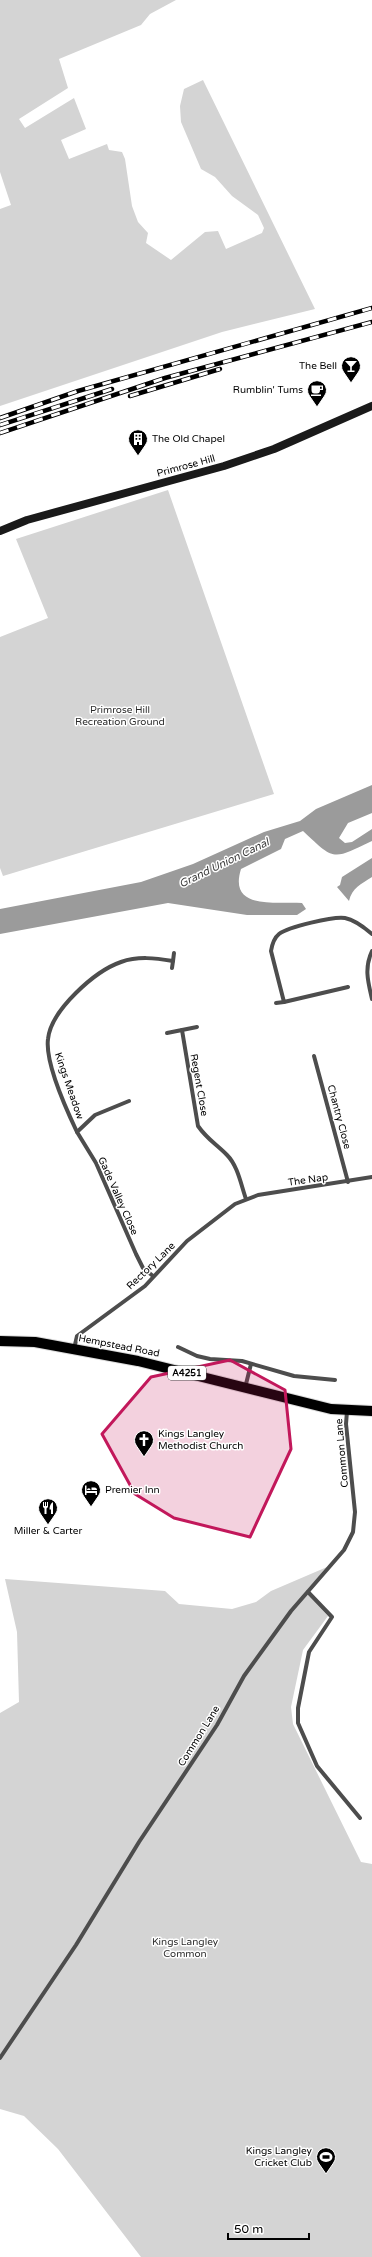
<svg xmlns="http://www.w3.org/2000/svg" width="372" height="2257" font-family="'Varela Round',sans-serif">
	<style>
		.green { fill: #d4d4d4 }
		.water { fill: #9b9b9b }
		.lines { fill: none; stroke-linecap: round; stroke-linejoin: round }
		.primary-casing { stroke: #dbdbdb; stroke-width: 12 }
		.street { stroke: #4d4d4d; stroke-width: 4 }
		.secondary { stroke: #1a1a1a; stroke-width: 8 }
		.primary { stroke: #000; stroke-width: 10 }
		.rail-casing { stroke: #000; stroke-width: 4.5 }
		.rail { stroke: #fff; stroke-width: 3; stroke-dasharray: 9; stroke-linecap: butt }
		.marked { fill: #c2185b; fill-opacity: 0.2; stroke: #c2185b; stroke-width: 3; stroke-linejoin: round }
		.labels { text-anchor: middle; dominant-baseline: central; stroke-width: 3; stroke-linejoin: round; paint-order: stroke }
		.shield { fill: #fff; stroke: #4c4c4c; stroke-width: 1 }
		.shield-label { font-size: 9px; font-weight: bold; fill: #000 }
		.poi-label { font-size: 10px; fill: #000; stroke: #fff; text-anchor: end }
		.street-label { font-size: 10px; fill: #000; stroke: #fff }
		.park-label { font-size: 10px; fill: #2b2b2b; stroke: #fff }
		.water-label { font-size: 11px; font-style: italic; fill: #3c3c3c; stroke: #fff }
	</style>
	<rect width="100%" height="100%" fill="#fff"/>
	<!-- green -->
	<g class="green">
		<path d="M0,0H176L150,14L141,25L59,59L68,88L19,119L25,128L74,98L86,129L61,140L69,159L107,144L109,150L122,152L125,159L132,206L138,222L148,233L146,243L171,260L205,232L218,231L226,249L262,233L264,228L258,215L232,196L215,177L201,169L181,122L180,106L184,89L203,80L315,309L222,332L0,406V209L11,205L0,172Z"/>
		<path d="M168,490L274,794L3,876L0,868V637L48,618L16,539Z"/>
		<path d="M327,1567L305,1592L328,1616L303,1650L291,1707L293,1724L361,1862L372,1864V2257H141L58,2149L24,2116L0,2109V1713L19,1702L17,1632L5,1579L165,1591L179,1604L232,1609L256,1602L271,1591Z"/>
	</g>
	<!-- water -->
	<g class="water">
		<path d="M372,785V813L348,823L339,838L345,843L352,842L372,829V841C332,860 335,861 303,831L285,839L281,849L241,869C228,911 276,901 302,903L306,909L297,915H247L168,903L0,934V909L141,882L193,864L264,832L300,821L316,809Z"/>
		<path d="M372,858V877C361,884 352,888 349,901L337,887L340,885L342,877Z"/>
	</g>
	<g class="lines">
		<!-- primary casing -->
		<g class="primary-casing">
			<path id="primary" d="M0,1341L35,1342L138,1361L331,1409L372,1411"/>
		</g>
		<!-- street -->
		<g class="street">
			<path d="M372,951C364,968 368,982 372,999"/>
			<path d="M173,961L174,953"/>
			<path d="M348,987L284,1002L271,951C272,945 274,938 279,934C288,927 334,916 345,918C355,920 365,928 372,934"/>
			<path d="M276,1003L284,1002"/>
			<path d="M182,1030L197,1027"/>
			<path d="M167,1033L182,1030L198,1126C207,1139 216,1144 227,1155C238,1166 241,1185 246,1199"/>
			<path d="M314,1056L348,1182"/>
			<path d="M129,1101L95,1115L77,1132L96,1163L136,1254L143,1268L153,1276"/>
			<path d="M77,1132C67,1111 45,1062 48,1039C51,1010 95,971 121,962C138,956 155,958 173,961L172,968"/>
			<path d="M178,1347L197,1356L210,1359L242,1361L294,1376L335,1380"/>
			<path d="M74,1349L77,1336L145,1286L187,1241L235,1204L258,1195L372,1177"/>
			<path d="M245,1388L251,1364"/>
			<path d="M308,1592L332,1617L309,1652L298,1708V1723L317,1766L360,1818"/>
			<path d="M0,2058L76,1945L139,1842L217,1725L244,1676L291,1611L344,1550L353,1532L355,1512L346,1424L347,1411"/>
		</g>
		<!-- secondary -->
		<path class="secondary" d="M0,531L27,520L224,466L274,449L372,406"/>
		<!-- primary -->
		<use href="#primary" class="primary"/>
		<!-- rail casing -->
		<g class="rail-casing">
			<g id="rail">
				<path d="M130,396L220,369"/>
				<path d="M0,418L78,391L372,308"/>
				<path d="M0,425L112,389"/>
				<path d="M0,433L165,378L372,322"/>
			</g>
		</g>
		<!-- rail -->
		<use href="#rail" class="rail"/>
	</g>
	<!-- marked area -->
	<path class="marked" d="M230,1360L285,1390L291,1449L250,1537L174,1518L135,1494L102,1434L151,1377Z"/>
	<!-- icons -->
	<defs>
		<g id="bar-pin" transform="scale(1)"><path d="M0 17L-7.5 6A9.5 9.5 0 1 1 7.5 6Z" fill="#000" stroke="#fff"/><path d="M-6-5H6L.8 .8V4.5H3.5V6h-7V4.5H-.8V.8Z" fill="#fff"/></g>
		<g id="cafe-pin" transform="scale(1)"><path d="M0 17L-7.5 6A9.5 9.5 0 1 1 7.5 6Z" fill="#000" stroke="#fff"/><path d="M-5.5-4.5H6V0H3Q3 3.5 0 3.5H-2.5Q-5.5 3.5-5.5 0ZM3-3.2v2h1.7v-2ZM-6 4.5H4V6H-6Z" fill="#fff"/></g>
		<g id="building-pin" transform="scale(1)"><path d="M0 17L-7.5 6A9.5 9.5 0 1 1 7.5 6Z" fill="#000" stroke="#fff"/><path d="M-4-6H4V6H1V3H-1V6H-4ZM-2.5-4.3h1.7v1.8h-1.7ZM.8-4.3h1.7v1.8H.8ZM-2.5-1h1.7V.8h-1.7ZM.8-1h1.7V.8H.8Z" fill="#fff"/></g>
		<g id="church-pin" transform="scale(1)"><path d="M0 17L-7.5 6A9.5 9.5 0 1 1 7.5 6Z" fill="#000" stroke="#fff"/><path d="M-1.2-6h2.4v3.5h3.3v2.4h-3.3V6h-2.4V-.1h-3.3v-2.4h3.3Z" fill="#fff"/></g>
		<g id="hotel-pin" transform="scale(1)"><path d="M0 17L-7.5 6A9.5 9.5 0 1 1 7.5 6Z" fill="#000" stroke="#fff"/><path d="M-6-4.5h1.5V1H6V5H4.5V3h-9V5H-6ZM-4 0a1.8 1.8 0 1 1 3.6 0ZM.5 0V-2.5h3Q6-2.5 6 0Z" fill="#fff"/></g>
		<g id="restaurant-pin" transform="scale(1)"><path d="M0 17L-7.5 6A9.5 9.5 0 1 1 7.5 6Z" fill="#000" stroke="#fff"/><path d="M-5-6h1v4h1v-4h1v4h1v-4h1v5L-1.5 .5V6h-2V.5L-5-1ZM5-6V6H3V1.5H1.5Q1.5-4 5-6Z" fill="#fff"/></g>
		<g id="stadium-pin" transform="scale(1)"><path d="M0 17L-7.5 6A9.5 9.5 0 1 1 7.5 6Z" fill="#000" stroke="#fff"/><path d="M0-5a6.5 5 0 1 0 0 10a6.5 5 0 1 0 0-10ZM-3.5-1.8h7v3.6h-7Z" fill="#fff"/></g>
	</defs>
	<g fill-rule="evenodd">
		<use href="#bar-pin" x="351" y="366"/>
		<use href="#cafe-pin" x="317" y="390"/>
		<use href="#building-pin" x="138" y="439"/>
		<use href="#church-pin" x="144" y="1440"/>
		<use href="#hotel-pin" x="91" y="1490"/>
		<use href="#restaurant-pin" x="48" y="1508"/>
		<use href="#stadium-pin" x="326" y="2157"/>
	</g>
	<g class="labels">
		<!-- shield labels -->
		<rect class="shield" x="168" y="1366" width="38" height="14" rx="3"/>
		<g class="shield-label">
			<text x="187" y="1373">A4251</text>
		</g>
		<!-- poi labels -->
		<g class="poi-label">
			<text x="337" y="366">The Bell</text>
			<text x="303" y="390">Rumblin' Tums</text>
			<text x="152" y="439" text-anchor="start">The Old Chapel</text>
			<text x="158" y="1434" text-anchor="start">Kings Langley<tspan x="158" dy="12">Methodist Church</tspan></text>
			<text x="105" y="1490" text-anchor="start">Premier Inn</text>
			<text x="48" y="1531" text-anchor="middle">Miller &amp; Carter</text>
			<text x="312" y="2151">Kings Langley<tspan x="312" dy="12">Cricket Club</tspan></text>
		</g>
		<!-- street labels -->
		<g class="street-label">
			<text transform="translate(186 466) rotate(-15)">Primrose Hill</text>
			<text transform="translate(199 1085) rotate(80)">Regent Close</text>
			<text transform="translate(69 1086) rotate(71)">Kings Meadow</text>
			<text transform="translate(339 1117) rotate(75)">Chantry Close</text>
			<text transform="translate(308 1180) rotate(-8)">The Nap</text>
			<text transform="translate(118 1196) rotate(66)">Gade Valley Close</text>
			<text transform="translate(151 1266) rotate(-44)">Rectory Lane</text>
			<text transform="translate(119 1346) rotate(11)">Hempstead Road</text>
			<text transform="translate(342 1453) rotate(-95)">Common Lane</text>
			<text transform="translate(199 1736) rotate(-58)">Common Lane</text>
		</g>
		<!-- park labels -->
		<g class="park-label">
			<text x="120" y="710">Primrose Hill<tspan x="120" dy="12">Recreation Ground</tspan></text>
			<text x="185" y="1942">Kings Langley<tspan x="185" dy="12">Common</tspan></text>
		</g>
		<!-- water labels -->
		<g class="water-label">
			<text transform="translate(224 863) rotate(-26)">Grand Union Canal</text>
		</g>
	</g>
	<!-- scale -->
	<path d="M228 2233v6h81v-6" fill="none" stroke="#000000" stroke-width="2"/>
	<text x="234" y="2233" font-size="12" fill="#000000" stroke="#ffffff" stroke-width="3" paint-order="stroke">50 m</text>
</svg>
